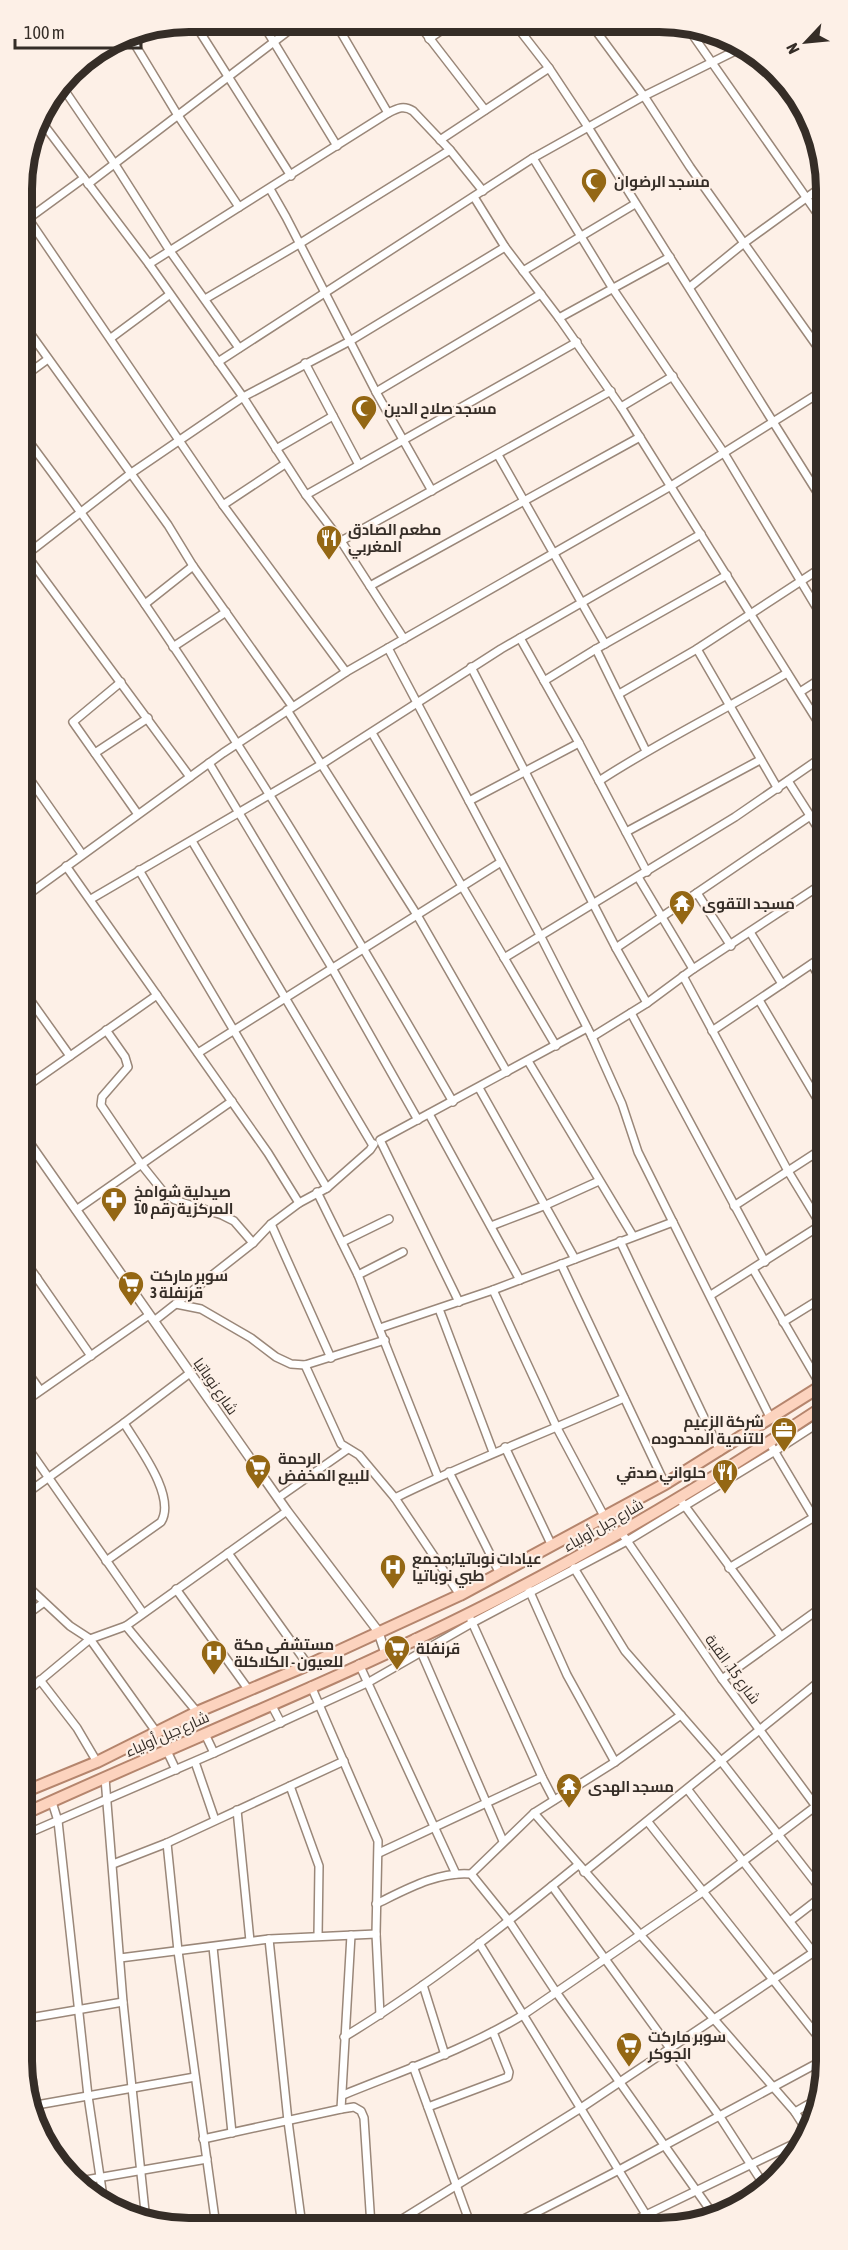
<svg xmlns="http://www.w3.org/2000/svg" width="848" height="2250" font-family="'Asap Condensed',Cairo,sans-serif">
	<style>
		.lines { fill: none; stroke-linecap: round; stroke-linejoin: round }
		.minor-casing { stroke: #9a8779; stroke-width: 10 }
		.tertiary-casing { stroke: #9a8779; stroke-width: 11 }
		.primary-casing { stroke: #b5856d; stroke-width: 14 }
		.minor { stroke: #fff; stroke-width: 7 }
		.tertiary { stroke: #fff; stroke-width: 8 }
		.primary { stroke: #fcd3be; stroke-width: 10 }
		.labels { text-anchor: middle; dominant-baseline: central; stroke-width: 4.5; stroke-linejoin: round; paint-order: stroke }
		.poi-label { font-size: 15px; font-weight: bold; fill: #352d27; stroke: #fdf0e7; text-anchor: start }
		.street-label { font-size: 15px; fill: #352d27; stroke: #fdf0e7 }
		.rim { fill: none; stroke: #352d27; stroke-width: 8 }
	</style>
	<rect width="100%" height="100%" fill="#fdf0e7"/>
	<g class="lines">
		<!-- minor casing -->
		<g class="minor-casing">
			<g id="minor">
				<path d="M193,21L291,176"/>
				<path d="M261,21L337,146"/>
				<path d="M335,22L388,113"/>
				<path d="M417,22L485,110"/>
				<path d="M514,23L549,68L588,127L824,503"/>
				<path d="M591,24L644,96L690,167L824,356"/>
				<path d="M685,24L824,223"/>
				<path d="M128,33L177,114L239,207"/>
				<path d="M429,39L452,23"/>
				<path d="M61,85L114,163L170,251L239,348"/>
				<path d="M59,88L137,31"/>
				<path d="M38,117L149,264L243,397L306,495L341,541L404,639"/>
				<path d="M440,140L549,68"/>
				<path d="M533,158L613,289L724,453L824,620"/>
				<path d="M88,184L300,22"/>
				<path d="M270,189L286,217L376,392L432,491"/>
				<path d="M474,197L505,247L559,318L621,407L825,733"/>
				<path d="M21,208L223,505L346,672"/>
				<path d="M21,224L84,178"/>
				<path d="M149,264L388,113C398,108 404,105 413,111L450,150L483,191"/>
				<path d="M523,271L635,204"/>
				<path d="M690,287L744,243L824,185"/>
				<path d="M205,299L299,244L450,150"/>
				<path d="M559,318L670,257"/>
				<path d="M22,322L168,525L193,566L292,706"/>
				<path d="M111,338L169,295"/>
				<path d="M218,362L533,158L644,96L739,49"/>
				<path d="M305,363L359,465"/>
				<path d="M22,378L48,359"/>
				<path d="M376,392L541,294"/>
				<path d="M621,407L673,376"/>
				<path d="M22,429L27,439C185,650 322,874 453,1102"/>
				<path d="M276,449L333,416"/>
				<path d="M498,455L605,644"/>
				<path d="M306,495L577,342"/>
				<path d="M223,505L285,464"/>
				<path d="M341,541L611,391"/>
				<path d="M22,549L190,777"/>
				<path d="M22,558L130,474L243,397L350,341L505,247"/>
				<path d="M370,586L640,437"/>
				<path d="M145,604L193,566"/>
				<path d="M520,638L579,743L647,872"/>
				<path d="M173,647L226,612"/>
				<path d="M388,648L541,937L592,1037L622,1104L638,1152L771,1419"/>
				<path d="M596,649L646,751"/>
				<path d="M697,649L778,789"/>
				<path d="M471,667L616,948L647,1003"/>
				<path d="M544,681L596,649L727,575"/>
				<path d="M121,682L73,722L137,813"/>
				<path d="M800,692L825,676"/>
				<path d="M619,694L697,649L824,566"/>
				<path d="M287,710L417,915L507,1072"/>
				<path d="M372,733L556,1046"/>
				<path d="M95,753L148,718"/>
				<path d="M209,763L332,968L418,1120"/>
				<path d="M22,768L82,854"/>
				<path d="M599,781C660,741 725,710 787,673"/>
				<path d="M788,781L825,839"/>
				<path d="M469,801L579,743"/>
				<path d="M626,832L760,760"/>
				<path d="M192,841L372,1144"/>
				<path d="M66,866L268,1153L299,1203"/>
				<path d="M139,870L327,1188"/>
				<path d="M638,877L693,969"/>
				<path d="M22,884L29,894"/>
				<path d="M697,893L731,946"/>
				<path d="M22,899L223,753L346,672L671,486L824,390"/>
				<path d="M91,899L322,764L501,649L701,534"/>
				<path d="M750,932L782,984"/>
				<path d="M616,948L810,816"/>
				<path d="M504,958L735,817L825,755"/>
				<path d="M812,964L825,987"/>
				<path d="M683,976L788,1171L825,1232"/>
				<path d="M23,990L70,1056"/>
				<path d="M759,1000L825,1112"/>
				<path d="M631,1013L765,1262"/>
				<path d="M106,1030L125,1057L128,1067L102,1097L101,1105L141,1164L165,1194L175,1200L222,1215L234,1221L253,1243"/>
				<path d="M712,1031L825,955"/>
				<path d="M592,1037L647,1003L693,969L825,882"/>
				<path d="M198,1053L501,862"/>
				<path d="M528,1061L633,1236"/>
				<path d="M479,1088L575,1259"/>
				<path d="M23,1089L157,995"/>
				<path d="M429,1114L520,1280"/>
				<path d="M317,1192L358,1275L438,1477"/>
				<path d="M734,1206L825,1147"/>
				<path d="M76,1210L232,1101"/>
				<path d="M271,1224L331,1358"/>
				<path d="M491,1226L546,1205L599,1181"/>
				<path d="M620,1241L720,1451"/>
				<path d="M342,1242L389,1219"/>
				<path d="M23,1258L91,1356"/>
				<path d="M561,1264L665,1484"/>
				<path d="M753,1269L821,1386"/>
				<path d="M358,1275L403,1252"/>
				<path d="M23,1287L37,1278"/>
				<path d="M493,1290L557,1428L604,1516"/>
				<path d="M711,1295L821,1225"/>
				<path d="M459,1302L380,1140L587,1028"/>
				<path d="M176,1304L201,1309L251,1338L276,1357L291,1364L305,1365L385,1340"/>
				<path d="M439,1309L493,1452"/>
				<path d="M154,1321L253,1243L271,1224L299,1203L327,1188L370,1150L374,1144"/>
				<path d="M783,1322L825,1296"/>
				<path d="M380,1328L493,1290L673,1222"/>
				<path d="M305,1365L341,1444L359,1455L395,1498L460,1595"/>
				<path d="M23,1366L40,1390"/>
				<path d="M23,1403L149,1315"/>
				<path d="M23,1441L143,1613"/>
				<path d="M769,1442L826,1538"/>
				<path d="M505,1447L552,1546"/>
				<path d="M449,1472L500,1574"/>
				<path d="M23,1496L124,1423L190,1373"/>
				<path d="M278,1498L348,1449"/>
				<path d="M395,1498C470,1461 548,1432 624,1398"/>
				<path d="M679,1498L780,1635"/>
				<path d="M621,1532L722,1679L826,1820"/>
				<path d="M228,1553L308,1665"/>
				<path d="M106,1561L161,1522C177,1496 137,1445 124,1423"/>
				<path d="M574,1568L625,1651L721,1761L826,1896"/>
				<path d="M729,1568L826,1510"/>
				<path d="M24,1583L70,1626L90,1639L157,1733"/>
				<path d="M176,1589L248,1689"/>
				<path d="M529,1590L567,1675L615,1762"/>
				<path d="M24,1617L43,1603"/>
				<path d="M471,1620L542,1777L554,1800"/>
				<path d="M126,1626L197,1712"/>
				<path d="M415,1638L503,1841"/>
				<path d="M359,1664L456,1874"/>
				<path d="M722,1679L826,1604"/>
				<path d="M40,1680L77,1728L97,1762"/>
				<path d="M311,1686L378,1841L376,1934L380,2015"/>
				<path d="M24,1694L90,1639L126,1626L287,1511"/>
				<path d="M271,1704L281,1723"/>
				<path d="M205,1734L214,1753"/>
				<path d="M167,1751L176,1770"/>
				<path d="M195,1762L215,1820"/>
				<path d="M105,1778L123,2002L146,2221"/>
				<path d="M290,1786L319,1866L318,1936"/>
				<path d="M688,1790L827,1970"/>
				<path d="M52,1802L58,1821L88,2096L103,2197"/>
				<path d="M237,1810L250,1941"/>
				<path d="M534,1813L795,2112L809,2134"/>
				<path d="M648,1822L827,2048"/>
				<path d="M24,1835L214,1753L369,1682L472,1623L627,1541L775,1451L826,1418"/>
				<path d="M167,1843L178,1951L216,2226"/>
				<path d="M379,1853L542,1777"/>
				<path d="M113,1864L167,1843L344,1761"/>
				<path d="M584,1872L826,1676"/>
				<path d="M471,1874L509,1921L556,1992L715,2217"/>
				<path d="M552,1886L720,2117L766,2188"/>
				<path d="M376,1904C405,1890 438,1871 471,1874L534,1813L615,1762L681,1715"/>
				<path d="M790,1921L825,1894"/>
				<path d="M269,1939L288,2121L302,2226"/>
				<path d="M479,1943L653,2226"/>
				<path d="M213,1947L232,2133"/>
				<path d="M120,1958L269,1939L376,1934"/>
				<path d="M423,1985L445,2055"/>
				<path d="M24,2019L123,2002"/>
				<path d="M24,2028L39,2122"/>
				<path d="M344,2037C427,1987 503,1926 578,1865"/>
				<path d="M413,2066L471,2226"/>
				<path d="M343,2095C404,2070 467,2049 523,2015L704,1891L816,1806"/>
				<path d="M31,2106L195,2077"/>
				<path d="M428,2107L508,2077L509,2072L493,2032"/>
				<path d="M341,2109L351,1935"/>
				<path d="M795,2112L821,2097"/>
				<path d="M203,2139L341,2109L354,2107L361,2111L364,2118L371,2226"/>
				<path d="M74,2182L207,2159"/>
				<path d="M391,2226L581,2108L826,1944"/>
				<path d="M510,2226L619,2170L827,2058"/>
				<path d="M623,2226L806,2138"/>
			</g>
		</g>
		<!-- tertiary casing -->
		<g class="tertiary-casing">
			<path id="tertiary" d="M23,1134L287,1511L378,1631L385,1652"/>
		</g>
		<!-- primary casing -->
		<g class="primary-casing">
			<g id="primary">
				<path d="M24,1792L97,1762L197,1712L308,1665L460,1595L665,1484L826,1383"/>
				<path d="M24,1814C181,1742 344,1678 498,1599C611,1541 720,1475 826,1405"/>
			</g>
		</g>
		<!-- minor -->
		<use href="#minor" class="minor"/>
		<!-- tertiary -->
		<use href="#tertiary" class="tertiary"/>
		<!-- primary -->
		<use href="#primary" class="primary"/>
	</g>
	<!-- icons -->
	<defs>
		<g id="mosque-pin" transform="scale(1.35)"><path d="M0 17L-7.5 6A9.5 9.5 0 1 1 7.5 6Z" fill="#946714" stroke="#fdf0e7"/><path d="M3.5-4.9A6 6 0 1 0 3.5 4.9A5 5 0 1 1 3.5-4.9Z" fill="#fff"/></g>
		<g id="restaurant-pin" transform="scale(1.35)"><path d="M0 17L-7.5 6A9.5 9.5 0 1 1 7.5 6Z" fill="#946714" stroke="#fdf0e7"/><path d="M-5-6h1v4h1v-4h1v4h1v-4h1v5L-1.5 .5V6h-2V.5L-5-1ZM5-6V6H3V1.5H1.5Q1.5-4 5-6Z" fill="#fff"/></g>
		<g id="temple-pin" transform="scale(1.35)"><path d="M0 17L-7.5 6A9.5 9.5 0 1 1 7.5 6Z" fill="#946714" stroke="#fdf0e7"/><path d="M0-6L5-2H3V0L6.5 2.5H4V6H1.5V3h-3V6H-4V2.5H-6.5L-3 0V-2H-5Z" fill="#fff"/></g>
		<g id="pharmacy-pin" transform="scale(1.35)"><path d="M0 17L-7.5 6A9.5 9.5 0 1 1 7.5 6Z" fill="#946714" stroke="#fdf0e7"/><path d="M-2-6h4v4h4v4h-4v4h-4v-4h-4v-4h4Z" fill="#fff"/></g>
		<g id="supermarket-pin" transform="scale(1.35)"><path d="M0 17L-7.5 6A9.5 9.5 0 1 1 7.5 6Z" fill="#946714" stroke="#fdf0e7"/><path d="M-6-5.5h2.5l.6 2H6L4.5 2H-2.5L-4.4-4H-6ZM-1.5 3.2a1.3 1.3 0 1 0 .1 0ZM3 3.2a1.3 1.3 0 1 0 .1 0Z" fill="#fff"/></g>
		<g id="office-pin" transform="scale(1.35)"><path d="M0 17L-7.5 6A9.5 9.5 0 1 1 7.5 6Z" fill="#946714" stroke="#fdf0e7"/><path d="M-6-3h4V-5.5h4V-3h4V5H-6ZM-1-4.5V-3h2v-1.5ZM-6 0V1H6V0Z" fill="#fff"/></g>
		<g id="hospital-pin" transform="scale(1.35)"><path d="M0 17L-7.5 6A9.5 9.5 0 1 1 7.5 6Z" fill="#946714" stroke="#fdf0e7"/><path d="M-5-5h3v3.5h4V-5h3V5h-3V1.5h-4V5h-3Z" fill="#fff"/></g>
	</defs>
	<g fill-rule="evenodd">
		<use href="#mosque-pin" x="594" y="181"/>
		<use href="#mosque-pin" x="364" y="408"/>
		<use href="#restaurant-pin" x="329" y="538"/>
		<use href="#temple-pin" x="682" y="903"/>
		<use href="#pharmacy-pin" x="114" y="1200"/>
		<use href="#supermarket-pin" x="131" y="1284"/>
		<use href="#office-pin" x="784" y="1430"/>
		<use href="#supermarket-pin" x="258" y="1467"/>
		<use href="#restaurant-pin" x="725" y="1472"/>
		<use href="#hospital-pin" x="393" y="1567"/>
		<use href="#supermarket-pin" x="397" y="1648"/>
		<use href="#hospital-pin" x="214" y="1653"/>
		<use href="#temple-pin" x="569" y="1786"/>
		<use href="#supermarket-pin" x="629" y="2045"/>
	</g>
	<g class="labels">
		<!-- poi labels -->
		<g class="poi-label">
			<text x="614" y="181">مسجد الرضوان</text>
			<text x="384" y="408">مسجد صلاح الدين</text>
			<text x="348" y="529">مطعم الصادق<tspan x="348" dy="17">المغربي</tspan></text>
			<text x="702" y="903">مسجد التقوى</text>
			<text x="134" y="1191">صيدلية شوامخ<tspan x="134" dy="17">المركزية رقم 10</tspan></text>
			<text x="150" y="1275">سوبر ماركت<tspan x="150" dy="17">قرنفلة 3</tspan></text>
			<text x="764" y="1421" text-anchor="end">شركة الزعيم<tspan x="764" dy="17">للتنمية المحدوده</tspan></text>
			<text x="278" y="1458">الرحمة<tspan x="278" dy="17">للبيع المخفض</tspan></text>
			<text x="706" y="1472" text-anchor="end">حلواني صدقي</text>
			<text x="412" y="1558">عيادات نوباتيا;مجمع<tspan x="412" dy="17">طبي نوباتيا</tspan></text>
			<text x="234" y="1644">مستشفى مكة<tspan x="234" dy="17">للعيون - الكلاكلة</tspan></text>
			<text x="416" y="1648">قرنفلة</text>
			<text x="588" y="1786">مسجد الهدى</text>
			<text x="648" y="2036">سوبر ماركت<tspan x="648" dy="17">الجوكر</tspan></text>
		</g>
		<!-- street labels -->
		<g class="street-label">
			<text transform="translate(216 1386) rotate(55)">شارع نوباتيا</text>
			<text transform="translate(603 1525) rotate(-30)">شارع جبل أولياء</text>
			<text transform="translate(733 1669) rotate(54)">شارع 15، القبة</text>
			<text transform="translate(167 1734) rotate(-24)">شارع جبل أولياء</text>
		</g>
	</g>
	<!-- crop -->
	<path d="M0 0H848V2250H0ZM189 32H659A157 157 0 0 1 816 189V2061A157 157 0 0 1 659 2218H189A157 157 0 0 1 32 2061V189A157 157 0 0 1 189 32Z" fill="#fdf0e7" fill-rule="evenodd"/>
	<path class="rim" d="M189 32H659A157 157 0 0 1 816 189V2061A157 157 0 0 1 659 2218H189A157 157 0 0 1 32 2061V189A157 157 0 0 1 189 32Z"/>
	<!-- north arrow -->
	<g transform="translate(806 42) rotate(244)" stroke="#fdf0e7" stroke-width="4.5" paint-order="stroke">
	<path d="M0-4.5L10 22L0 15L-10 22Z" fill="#352d27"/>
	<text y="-9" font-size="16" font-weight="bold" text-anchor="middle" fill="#352d27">N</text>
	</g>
	<!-- scale -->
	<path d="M15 39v9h126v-9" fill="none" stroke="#352d27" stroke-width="3"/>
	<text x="24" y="39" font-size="18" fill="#352d27" stroke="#fdf0e7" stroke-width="4.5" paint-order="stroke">100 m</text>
</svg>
